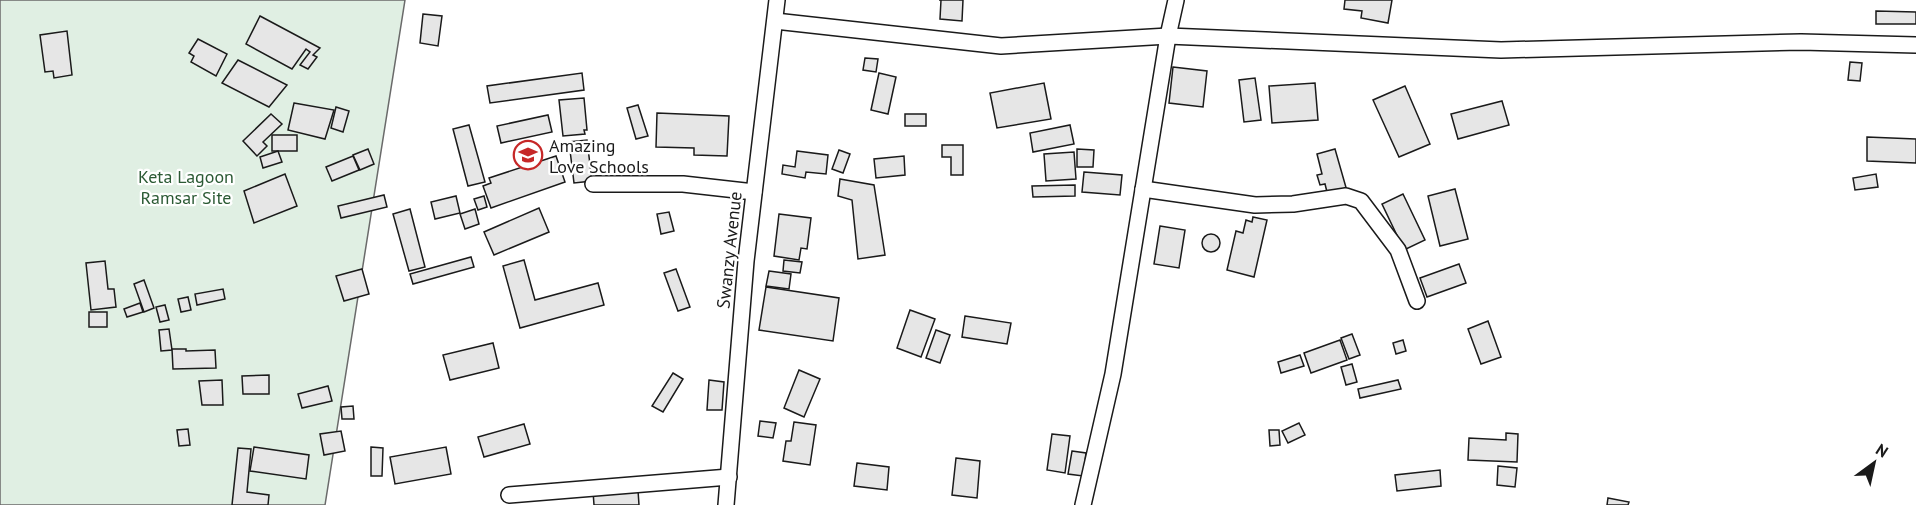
<svg xmlns="http://www.w3.org/2000/svg" width="1916" height="505" font-family="'PT Sans',sans-serif">
	<style>
		.green { fill: #e0efe3; stroke: #6a6a6a; stroke-width: 1.5 }
		.building { fill: #e6e6e6; stroke: #1a1a1a; stroke-width: 1.5 }
		.lines { fill: none; stroke-linecap: round; stroke-linejoin: round }
		.street-casing { stroke: #1a1a1a; stroke-width: 18 }
		.street { stroke: #fff; stroke-width: 15 }
		.labels { text-anchor: middle; dominant-baseline: central; stroke-width: 4.5; stroke-linejoin: round; paint-order: stroke }
		.poi-label { font-size: 18px; fill: #1a1a1a; stroke: #fff; text-anchor: start }
		.park-label { font-size: 18px; fill: #2b5a34; stroke: #fff }
		.street-label { font-size: 18px; fill: #1a1a1a; stroke: #fff }
	</style>
	<rect width="100%" height="100%" fill="#fff"/>
	<!-- green -->
	<path class="green" d="M0,0H405L325,505H0Z"/>
	<!-- building -->
	<g class="building">
		<path d="M939,0H963L962,21L940,19L941,0Z"/>
		<path d="M1345,0H1392L1388,23L1361,18L1362,11L1344,9Z"/>
		<path d="M1876,11L1916,12V24H1876Z"/>
		<path d="M423,14L442,16L438,46L420,43Z"/>
		<path d="M260,16L320,48L313,55L317,57L308,69L300,65L310,52L306,49L292,69L246,44Z"/>
		<path d="M67,31L72,75L54,78L53,71L45,72L40,35Z"/>
		<path d="M198,39L227,54L216,76L191,62L194,56L189,53Z"/>
		<path d="M865,58L878,59L876,72L863,70Z"/>
		<path d="M238,60L287,85L269,107L222,83Z"/>
		<path d="M1850,62L1862,63L1860,81L1848,80Z"/>
		<path d="M1173,67L1207,71L1203,107L1169,103Z"/>
		<path d="M582,73L584,90L490,103L487,86Z"/>
		<path d="M879,73L896,77L888,114L871,110Z"/>
		<path d="M1255,78L1261,120L1244,122L1239,80Z"/>
		<path d="M1044,83L1051,119L997,128L990,93Z"/>
		<path d="M1315,83L1318,120L1272,123L1269,86Z"/>
		<path d="M1405,86L1430,144L1399,157L1373,100Z"/>
		<path d="M584,98L587,130H584L585,134L563,136L559,100Z"/>
		<path d="M1502,101L1509,125L1458,139L1451,114Z"/>
		<path d="M294,103L334,110L325,139L288,130Z"/>
		<path d="M638,105L648,136L636,139L627,108Z"/>
		<path d="M336,107L349,111L343,132L331,128Z"/>
		<path d="M657,113L729,116L727,156L694,155V148L656,147Z"/>
		<path d="M271,114L282,124L263,142L267,146L257,156L243,141Z"/>
		<rect x="905" y="114" width="21" height="12"/>
		<path d="M548,115L552,132L501,143L497,126Z"/>
		<path d="M469,125L485,182L468,186L453,129Z"/>
		<path d="M1070,125L1074,144L1033,152L1030,133Z"/>
		<rect x="272" y="135" width="25" height="16"/>
		<path d="M1867,137L1916,139V163L1867,161Z"/>
		<path d="M587,140L592,181L574,183L569,142Z"/>
		<path d="M942,145H963V175H951V157H942Z"/>
		<path d="M368,149L374,164L360,170L353,155Z"/>
		<path d="M1077,149L1094,150L1093,167H1077Z"/>
		<path d="M1335,149L1347,191L1328,196L1325,184L1320,185L1317,175L1322,174L1317,154Z"/>
		<path d="M839,150L850,154L843,173L832,169Z"/>
		<path d="M278,151L282,162L263,168L260,157Z"/>
		<path d="M797,151L828,155L826,174L806,172L805,178L782,174L783,165L795,167Z"/>
		<path d="M1074,152L1076,179L1046,181L1044,154Z"/>
		<path d="M353,156L359,170L332,181L326,167Z"/>
		<path d="M556,156L565,182L491,208L483,186L491,183L489,178Z"/>
		<path d="M904,156L905,175L876,178L874,159Z"/>
		<path d="M1084,172L1122,175L1120,195L1082,192Z"/>
		<path d="M285,174L297,206L254,223L244,191Z"/>
		<path d="M1876,174L1878,187L1855,190L1853,178Z"/>
		<path d="M840,179L874,185L885,255L858,259L852,200L838,196Z"/>
		<path d="M1075,185V196L1033,197L1032,186Z"/>
		<path d="M1455,189L1468,239L1440,246L1428,196Z"/>
		<path d="M1403,194L1425,240L1404,250L1382,204Z"/>
		<path d="M384,195L387,207L341,218L338,206Z"/>
		<path d="M456,196L460,213L435,219L431,202Z"/>
		<path d="M484,196L487,207L478,210L474,199Z"/>
		<path d="M539,208L549,232L494,255L484,232Z"/>
		<path d="M410,209L425,267L409,271L393,214Z"/>
		<path d="M475,209L479,224L465,229L460,214Z"/>
		<path d="M669,212L674,231L661,234L657,214Z"/>
		<path d="M779,214L811,218L807,249L801,248L799,260L774,256Z"/>
		<path d="M1253,217L1267,220L1254,277L1227,270L1236,231L1243,233L1246,220L1252,222Z"/>
		<path d="M1160,226L1185,230L1179,268L1154,264Z"/>
		<circle cx="1211" cy="243" r="9"/>
		<path d="M471,257L474,267L413,284L410,274Z"/>
		<path d="M524,260L535,300L598,283L604,305L520,328L503,266Z"/>
		<path d="M784,260L802,262L800,273L783,271Z"/>
		<path d="M105,261L108,289H114L116,307L91,310L86,263Z"/>
		<path d="M1459,264L1466,283L1427,297L1420,278Z"/>
		<path d="M362,269L369,294L344,301L336,276Z"/>
		<path d="M676,269L690,307L678,311L664,273Z"/>
		<path d="M769,271L791,274L789,289L766,286Z"/>
		<path d="M144,280L154,308L144,312L134,284Z"/>
		<path d="M766,287L839,298L833,341L759,330Z"/>
		<path d="M223,289L225,299L197,305L195,294Z"/>
		<path d="M188,297L191,310L181,312L178,299Z"/>
		<path d="M140,303L143,312L127,317L124,309Z"/>
		<path d="M165,305L169,320L160,322L156,307Z"/>
		<path d="M910,310L935,319L921,357L897,348Z"/>
		<rect x="89" y="312" width="18" height="15"/>
		<path d="M965,316L1011,323L1007,344L962,337Z"/>
		<path d="M1488,321L1501,357L1481,364L1468,329Z"/>
		<path d="M169,329L172,350L161,351L159,330Z"/>
		<path d="M936,330L950,335L940,363L926,358Z"/>
		<path d="M1352,334L1360,355L1349,359L1341,338Z"/>
		<path d="M1340,340L1347,360L1311,373L1304,353Z"/>
		<path d="M1403,340L1406,351L1396,354L1393,343Z"/>
		<path d="M493,343L499,368L450,380L443,355Z"/>
		<path d="M172,349H186V351L215,350L216,368L173,369Z"/>
		<path d="M1300,355L1304,366L1281,373L1278,362Z"/>
		<path d="M1352,364L1357,382L1346,385L1341,367Z"/>
		<path d="M799,370L820,379L804,417L784,408Z"/>
		<path d="M673,373L683,379L663,412L652,406Z"/>
		<path d="M269,375V394H243L242,376Z"/>
		<path d="M222,380L223,405H202L199,381Z"/>
		<path d="M709,380L724,382L722,410H707Z"/>
		<path d="M1398,380L1401,389L1360,398L1358,389Z"/>
		<path d="M328,386L332,401L302,408L298,394Z"/>
		<path d="M353,406L354,419H342L341,407Z"/>
		<path d="M760,421L776,423L773,438L758,436Z"/>
		<path d="M794,422L816,425L810,465L783,461L786,441H791Z"/>
		<path d="M1299,423L1305,435L1288,443L1282,431Z"/>
		<path d="M524,424L530,444L484,457L478,437Z"/>
		<path d="M188,429L190,445L179,446L177,430Z"/>
		<path d="M1269,430H1279L1280,445L1270,446Z"/>
		<path d="M341,431L345,451L324,455L320,434Z"/>
		<path d="M1506,433L1518,434L1517,462L1468,460L1469,438L1506,440Z"/>
		<path d="M1052,434L1070,436L1065,473L1047,470Z"/>
		<path d="M254,447L309,455L306,479L250,471Z"/>
		<path d="M371,447L383,448L382,476H371Z"/>
		<path d="M446,447L451,474L395,484L390,457Z"/>
		<path d="M238,448L251,449L247,492L269,495L268,505H232Z"/>
		<path d="M1072,451L1086,453L1083,476L1068,474Z"/>
		<path d="M956,458L980,461L977,498L952,495Z"/>
		<path d="M857,463L889,467L887,490L854,486Z"/>
		<path d="M1498,466L1517,468L1515,487L1497,485Z"/>
		<path d="M1440,470L1441,486L1397,491L1395,475Z"/>
		<path d="M638,490L639,505H594L593,491Z"/>
		<path d="M1608,498L1629,502L1628,505H1607Z"/>
	</g>
	<g class="lines">
		<!-- street casing -->
		<g class="street-casing">
			<g id="street">
				<path d="M775,21L1001,46L1168,36L1501,50L1801,42L1916,45"/>
				<path d="M593,184H683L754,192"/>
				<path d="M1143,189L1255,205L1293,204L1346,196L1361,201L1398,250L1417,301"/>
				<path d="M509,495L729,477"/>
				<path d="M726,505L746,261L777,0"/>
				<path d="M1083,505L1113,374L1168,36L1176,0"/>
			</g>
		</g>
		<!-- street -->
		<use href="#street" class="street"/>
	</g>
	<!-- icons -->
	<defs>
		<g id="school-ring" transform="scale(1.5)"><circle r="9.5" fill="#fff" stroke="#c62828" stroke-width="1.5"/><path d="M0-5L7-2L0 1L-7-2ZM-4 1L0 2.5L4 1V4Q0 6-4 4Z" fill="#c62828"/></g>
	</defs>
	<g fill-rule="evenodd">
		<use href="#school-ring" x="528" y="155"/>
	</g>
	<g class="labels">
		<!-- poi labels -->
		<g class="poi-label">
			<text x="549" y="145">Amazing<tspan x="549" dy="21">Love Schools</tspan></text>
		</g>
		<!-- park labels -->
		<g class="park-label">
			<text x="186" y="176">Keta Lagoon<tspan x="186" dy="21">Ramsar Site</tspan></text>
		</g>
		<!-- street labels -->
		<g class="street-label">
			<text transform="translate(729 250) rotate(-84)">Swanzy Avenue</text>
		</g>
	</g>
	<!-- north arrow -->
	<g transform="translate(1874 463) rotate(33)" stroke="#ffffff" stroke-width="4.5" paint-order="stroke">
	<path d="M0-4.5L10 22L0 15L-10 22Z" fill="#1a1a1a"/>
	<text y="-9" font-size="16" font-weight="bold" text-anchor="middle" fill="#1a1a1a">N</text>
	</g>
</svg>
